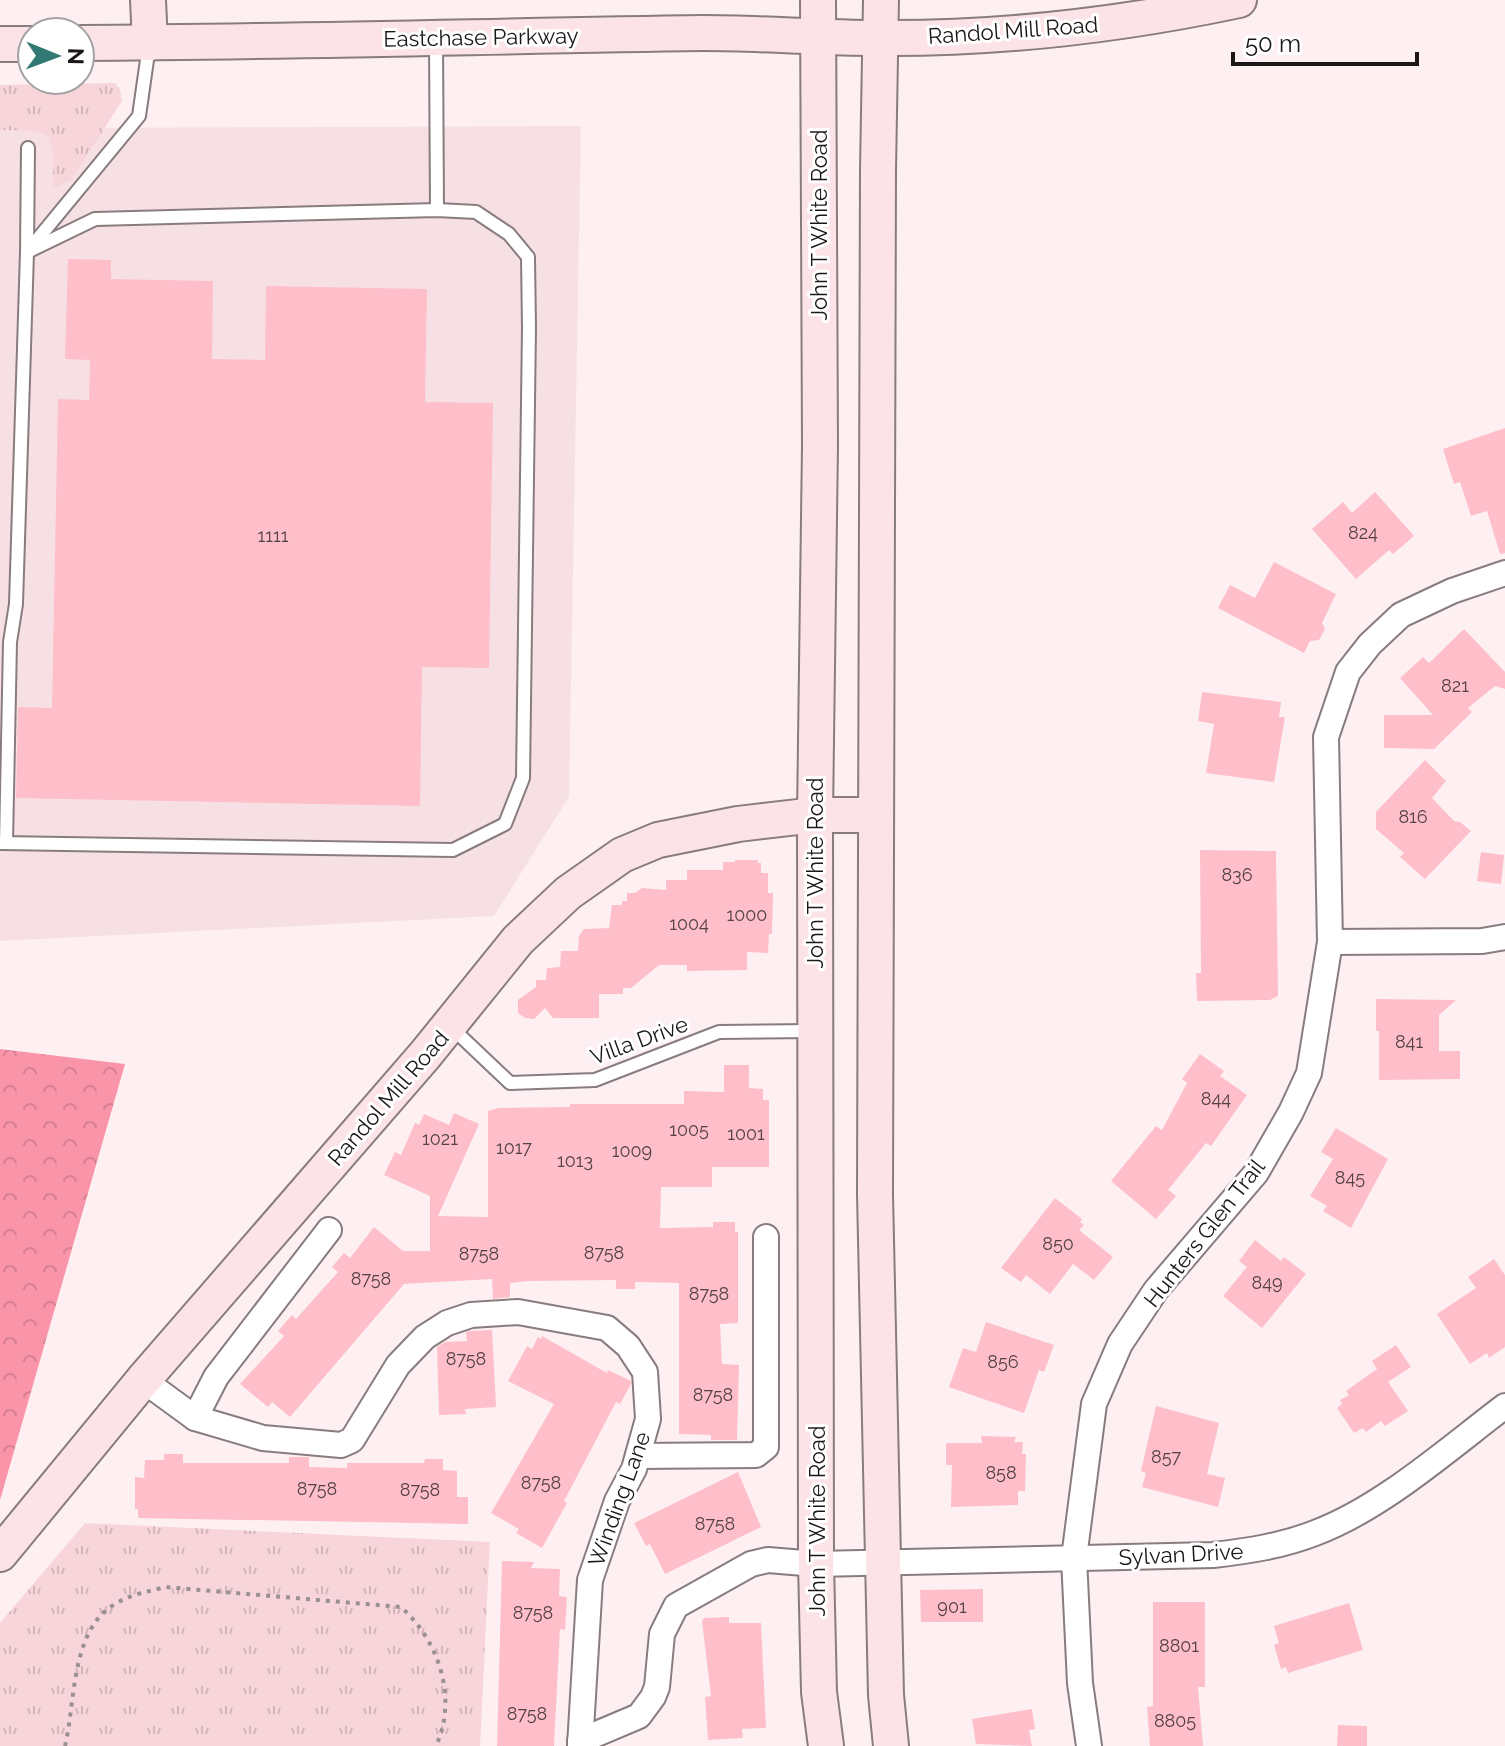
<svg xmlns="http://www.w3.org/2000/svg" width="1505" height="1746" font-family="Raleway,sans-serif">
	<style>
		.built { fill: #f7e0e3 }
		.grass { fill: url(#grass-tufts) }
		.forest { fill: url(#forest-crowns) }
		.building { fill: #febfca }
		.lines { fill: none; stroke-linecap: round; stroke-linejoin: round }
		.lane-casing { stroke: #887c7e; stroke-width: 16 }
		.street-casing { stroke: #887c7e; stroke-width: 28 }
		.secondary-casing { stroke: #887c7e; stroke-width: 38 }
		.path { stroke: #9a9091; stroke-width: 4; stroke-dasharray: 4 6; stroke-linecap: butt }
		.lane { stroke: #fff; stroke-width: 12 }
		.street { stroke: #fff; stroke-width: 24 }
		.secondary { stroke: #fce3e7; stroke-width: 34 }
		.labels { text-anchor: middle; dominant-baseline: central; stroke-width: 6; stroke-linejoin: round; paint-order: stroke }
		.number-label { font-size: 18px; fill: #544144 }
		.street-label { font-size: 22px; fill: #1c1717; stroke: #fff }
	</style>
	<defs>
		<pattern id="grass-tufts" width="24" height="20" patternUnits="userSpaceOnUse" patternTransform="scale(2)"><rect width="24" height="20" fill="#f7d5da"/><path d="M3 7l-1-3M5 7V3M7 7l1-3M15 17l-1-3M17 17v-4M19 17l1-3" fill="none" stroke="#d3b6ba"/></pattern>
		<pattern id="forest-crowns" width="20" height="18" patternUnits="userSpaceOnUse" patternTransform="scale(2)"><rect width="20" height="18" fill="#fa95a9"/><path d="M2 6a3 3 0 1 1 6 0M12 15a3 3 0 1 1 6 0" fill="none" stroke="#d68091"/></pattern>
	</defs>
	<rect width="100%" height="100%" fill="#fef0f2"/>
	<!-- built -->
	<path class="built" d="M0,124L65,128L581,126L569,797L494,916L0,941Z"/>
	<!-- grass -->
	<g class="grass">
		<path d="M115,83L120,89L122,101L71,180L58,186H53V153L48,136L36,131L0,130V85Z"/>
		<path d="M85,1523L490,1542L480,1746H0V1623Z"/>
	</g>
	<!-- forest -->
	<path class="forest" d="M0,1049L125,1064L0,1500Z"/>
	<!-- building -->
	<g class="building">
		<path d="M68,259L111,260V279L213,281L212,359L265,360L266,286L427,289L425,402L493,403L489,668L422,667L420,806L16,798L18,707L52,708L58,399L89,400L90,360L65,359Z"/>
		<path d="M1505,428V553L1500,554L1487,511L1471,516L1460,482L1454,484L1443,449Z"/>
		<path d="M1375,492L1414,536L1393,554L1389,550L1356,579L1312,529L1343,502L1352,513Z"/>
		<path d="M1274,562L1336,594L1322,623L1325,629L1319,640L1310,641L1304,653L1218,608L1230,585L1255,598Z"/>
		<path d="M1464,629L1505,672V689L1495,686L1468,708L1472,712L1434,749L1384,748V715H1433L1400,678L1423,657L1429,663Z"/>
		<path d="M1202,692L1281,702L1279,717H1285L1274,782L1206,773L1214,724L1198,721Z"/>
		<path d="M1425,760L1446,781L1432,798L1454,821L1460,822L1471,831L1425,879L1400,857L1404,853L1376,829V812Z"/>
		<path d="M1200,850L1276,851L1278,996L1270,1000L1197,1001L1196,973H1201Z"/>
		<path d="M1481,852L1504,855L1501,884L1477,881Z"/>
		<path d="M735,860H758V863H761V873H768V893H773L772,934H769L768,953L747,952V970L687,971V965H659L631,988H623V994H599V1018H553L545,1008L534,1019L525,1018L518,1013V1000L536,987V980H546L547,968L560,967L561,951H578L579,936L584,929L609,928L612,905H622V901H627V893H635L642,888L666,890V880H687V870H723V862H735Z"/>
		<path d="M1376,999L1456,1000L1439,1015V1051H1460V1079L1379,1080V1031H1376Z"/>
		<path d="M1200,1054L1224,1071L1220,1076L1247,1095L1211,1146L1206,1143L1168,1190L1176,1196L1156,1219L1111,1181L1156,1126L1162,1130L1187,1083L1182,1079Z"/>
		<path d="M724,1065H749V1088L763,1089V1100H769V1167H712V1187H661L660,1228L713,1227V1222H735V1232H738V1323L720,1324L722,1364L739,1365L737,1440H711V1435L679,1434V1283L635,1282V1289H616V1280L528,1281L510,1283V1297L493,1299L492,1279L404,1284L290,1417L272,1402L268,1407L240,1384L284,1336L278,1331L292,1315L296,1319L338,1272L332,1267L344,1253L350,1258L374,1227L403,1251H430V1196L384,1175L395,1152L401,1155L415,1123L419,1125L424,1114L449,1125L454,1113L479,1124L438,1216L488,1217V1111L498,1108L570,1107V1104H684V1091L724,1092Z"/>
		<path d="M1336,1128L1388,1159L1351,1228L1323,1211L1327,1206L1310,1196L1333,1159L1321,1152Z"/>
		<path d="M1055,1198L1082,1219L1080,1222L1084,1225L1079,1230L1113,1257L1094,1280L1073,1264L1050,1294L1026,1275L1021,1282L1001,1268Z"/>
		<path d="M1255,1240L1281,1261L1284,1257L1306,1274L1262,1328L1223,1296L1247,1267L1239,1261Z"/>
		<path d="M1494,1259L1505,1275V1347L1489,1358L1487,1353L1470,1364L1437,1314L1476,1288L1468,1277Z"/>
		<path d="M986,1322L1054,1345L1044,1372L1039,1370L1024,1413L949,1387L963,1348L976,1352Z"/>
		<path d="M492,1330L496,1407L465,1409L466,1414L439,1415L437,1347L445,1342L467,1341L466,1332L470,1331Z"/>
		<path d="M542,1336L607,1373L608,1370L631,1381V1384L620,1404L616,1402L564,1501L567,1503L542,1548L516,1533L519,1529L491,1513L554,1404L508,1381L527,1346L532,1349L538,1337L541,1339Z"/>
		<path d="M1396,1345L1411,1367L1388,1382L1408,1411L1385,1426L1381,1421L1366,1432L1363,1428L1354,1433L1337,1408L1342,1404L1340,1400L1349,1395L1346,1391L1377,1369L1372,1361Z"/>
		<path d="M1156,1406L1219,1423L1207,1474L1225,1478L1218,1507L1142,1487L1146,1473L1141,1471Z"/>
		<path d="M981,1436L1016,1437L1014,1442H1023L1022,1454H1026L1025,1491H1018V1505L951,1507L952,1465H946V1443H982Z"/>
		<path d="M164,1454H183V1463H289V1457H309V1467L347,1468V1463H424L425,1459H443V1470L457,1471V1497H468V1524L138,1518V1509H135V1477L144,1478L145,1460H164Z"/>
		<path d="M738,1472L761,1527L665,1574L650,1544L646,1546L634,1523Z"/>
		<path d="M502,1561L534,1562L531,1568L560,1569L559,1596L567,1597L565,1630L560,1629L554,1746H497Z"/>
		<path d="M983,1589V1622H921L920,1590Z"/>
		<path d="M1153,1602H1205V1687H1198L1203,1746H1150L1147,1707L1153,1706Z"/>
		<path d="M1349,1603L1363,1650L1288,1673L1286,1667L1281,1669L1274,1645L1279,1643L1274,1626Z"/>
		<path d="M729,1617V1623H761L766,1728L742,1729L743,1738L708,1740L705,1697L711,1696L702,1621L704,1618Z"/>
		<path d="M1032,1709L1035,1729L1029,1730L1032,1746L976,1744L972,1719Z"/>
		<path d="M1338,1725L1367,1726V1746H1337Z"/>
	</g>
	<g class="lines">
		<!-- lane casing -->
		<g class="lane-casing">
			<g id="lane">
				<path d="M436,40L437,210"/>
				<path d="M0,843L453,850L505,824L523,778L529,328L528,257L509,234L476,212L437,210L95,219L27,252L28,148"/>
				<path d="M6,843L10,642L16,604L27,252L139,116L149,46"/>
				<path d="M452,1028L510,1083L595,1080L719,1032L815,1031"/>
			</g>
		</g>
		<!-- street casing -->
		<g class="street-casing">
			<g id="street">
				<path d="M1330,942L1482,941L1505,937"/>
				<path d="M143,1380L195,1418L263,1438L341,1445L352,1440L398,1365L425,1337L447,1323L471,1315L518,1312L607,1328L628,1346L645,1372L648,1419L634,1469L617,1501L590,1580L580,1746"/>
				<path d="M195,1418L216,1377L329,1230"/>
				<path d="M638,1456L756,1455L766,1447V1237"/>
				<path d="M580,1741L639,1716L653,1697L657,1687L662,1634L676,1606L751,1564L768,1560L816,1564L1213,1555C1248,1551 1282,1546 1315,1533C1382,1508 1448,1449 1505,1406"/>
				<path d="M1089,1746L1080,1683L1074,1558L1094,1404L1120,1344L1156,1290L1256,1173L1291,1112L1309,1073L1330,942L1326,737L1348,672L1370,644L1401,615L1452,591L1505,573"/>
			</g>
		</g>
		<!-- secondary casing -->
		<g class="secondary-casing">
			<g id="secondary">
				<path d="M148,0L150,43"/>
				<path d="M818,0L820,445L815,815L816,1564L819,1692L826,1746"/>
				<path d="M881,0L878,170L875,1194L886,1695L891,1746"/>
				<path d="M80,43C288,42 496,36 703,33C762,33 820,38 879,38C1000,39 1121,25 1239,0"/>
				<path d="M0,44H32"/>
				<path d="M0,1554L143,1380L425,1055L518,940L568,893L622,855L658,840L738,824L815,815H876"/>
			</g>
		</g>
		<!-- path -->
		<path class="path" d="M65,1746C76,1701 70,1628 117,1603C131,1594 148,1592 165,1587L401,1607C439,1641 458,1698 436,1746"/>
		<!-- lane -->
		<use href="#lane" class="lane"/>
		<!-- street -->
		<use href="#street" class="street"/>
		<!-- secondary -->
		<use href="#secondary" class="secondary"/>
	</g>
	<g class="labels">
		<!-- number labels -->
		<g class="number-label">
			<text x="1363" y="532">824</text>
			<text x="273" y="535">1111</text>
			<text x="1455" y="685">821</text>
			<text x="1413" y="816">816</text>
			<text x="1237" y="874">836</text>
			<text x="747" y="914">1000</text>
			<text x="689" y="923">1004</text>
			<text x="1409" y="1041">841</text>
			<text x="1216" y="1098">844</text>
			<text x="689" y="1129">1005</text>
			<text x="746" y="1133">1001</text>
			<text x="440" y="1138">1021</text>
			<text x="514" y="1147">1017</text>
			<text x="632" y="1150">1009</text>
			<text x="575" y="1160">1013</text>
			<text x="1350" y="1177">845</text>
			<text x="1058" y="1243">850</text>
			<text x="604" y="1252">8758</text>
			<text x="479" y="1253">8758</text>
			<text x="371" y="1278">8758</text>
			<text x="1267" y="1282">849</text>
			<text x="709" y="1293">8758</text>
			<text x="466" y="1358">8758</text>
			<text x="1003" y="1361">856</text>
			<text x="713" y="1394">8758</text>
			<text x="1166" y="1456">857</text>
			<text x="1001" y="1472">858</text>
			<text x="541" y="1482">8758</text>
			<text x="317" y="1488">8758</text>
			<text x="420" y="1489">8758</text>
			<text x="715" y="1523">8758</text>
			<text x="952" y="1606">901</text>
			<text x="533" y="1612">8758</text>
			<text x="1179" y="1645">8801</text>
			<text x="527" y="1713">8758</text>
			<text x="1175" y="1720">8805</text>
		</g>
		<!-- street labels -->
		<g class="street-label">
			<text transform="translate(1013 30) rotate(-4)">Randol Mill Road</text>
			<text transform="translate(481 37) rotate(-1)">Eastchase Parkway</text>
			<text transform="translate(819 225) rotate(-90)">John T White Road</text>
			<text transform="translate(815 873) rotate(-90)">John T White Road</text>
			<text transform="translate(639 1040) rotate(-20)">Villa Drive</text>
			<text transform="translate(388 1098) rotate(-49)">Randol Mill Road</text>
			<text transform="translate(1204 1233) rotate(-52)">Hunters Glen Trail</text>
			<text transform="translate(619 1499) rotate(-70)">Winding Lane</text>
			<text transform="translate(817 1521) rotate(-90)">John T White Road</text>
			<text transform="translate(1181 1554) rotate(-3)">Sylvan Drive</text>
		</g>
	</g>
	<!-- north arrow -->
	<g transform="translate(56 56) rotate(91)"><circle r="38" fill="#ffffff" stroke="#a4a2a2" stroke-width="2"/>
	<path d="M0-6L14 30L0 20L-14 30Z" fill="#317972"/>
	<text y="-12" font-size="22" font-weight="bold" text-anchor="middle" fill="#1c1717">N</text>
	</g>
	<!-- scale -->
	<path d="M1233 52v12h184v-12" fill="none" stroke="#1c1717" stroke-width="4"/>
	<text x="1245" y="52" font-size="24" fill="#1c1717" stroke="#ffffff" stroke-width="6" paint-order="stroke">50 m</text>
</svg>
